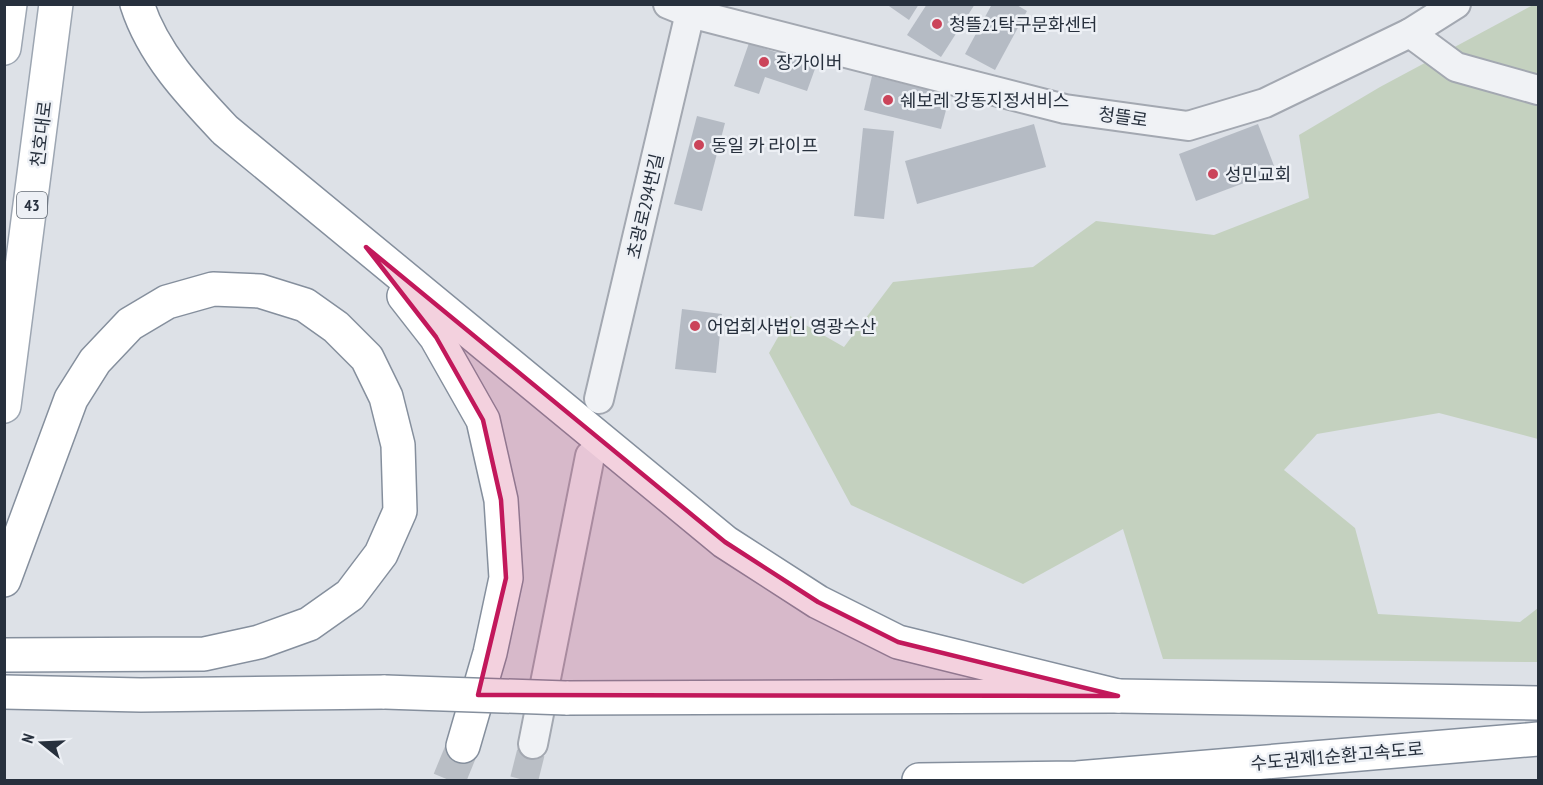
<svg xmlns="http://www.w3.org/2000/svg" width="1543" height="785" font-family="'PT Sans Narrow','Noto Sans KR',sans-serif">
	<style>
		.green { fill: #c4d1bf }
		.building { fill: #b5bbc4 }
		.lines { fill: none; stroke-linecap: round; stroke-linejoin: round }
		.minor-tunnel { stroke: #b9bec5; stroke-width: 28; stroke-dasharray: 28 14; stroke-linecap: butt }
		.highway-tunnel { stroke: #b9bec5; stroke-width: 33; stroke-dasharray: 33 16; stroke-linecap: butt }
		.minor-casing { stroke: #a3a8b1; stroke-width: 32 }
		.major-casing { stroke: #9da6b2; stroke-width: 36 }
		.highway-casing { stroke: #858f9d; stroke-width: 36 }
		.minor { stroke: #f0f2f5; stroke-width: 28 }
		.major { stroke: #fff; stroke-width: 33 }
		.highway { stroke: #fff; stroke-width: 33 }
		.highway-bridge-casing { stroke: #858f9d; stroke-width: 36; stroke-linecap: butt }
		.highway-bridge { stroke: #fff; stroke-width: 33 }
		.marked { fill: #c2185b; fill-opacity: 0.2; stroke: #c2185b; stroke-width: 4.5; stroke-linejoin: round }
		.poi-dot { fill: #cb445a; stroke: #edf0f5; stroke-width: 2 }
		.labels { text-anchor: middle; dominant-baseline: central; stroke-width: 5; stroke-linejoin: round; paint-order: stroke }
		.shield { fill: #edf0f5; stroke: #626a74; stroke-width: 1.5 }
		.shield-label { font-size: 16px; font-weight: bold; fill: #27303d }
		.poi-label { font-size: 18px; fill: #27303d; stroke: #edf0f5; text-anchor: start }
		.street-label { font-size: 18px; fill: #27303d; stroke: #edf0f5 }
	</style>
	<rect width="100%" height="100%" fill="#dde1e7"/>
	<!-- green -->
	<path class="green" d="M1533,5H1538V439L1439,413L1317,434L1284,470L1355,528L1378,614L1520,622L1538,608V662L1163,659L1123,529L1023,584L851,505L769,353L790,316L844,347L893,282L1033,267L1096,221L1214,235L1309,198L1299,135L1380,87Z"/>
	<!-- building -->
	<g class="building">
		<path d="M886,4H919L909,20Z"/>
		<path d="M927,4H975L941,57L907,35Z"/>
		<path d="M992,4H1015L1027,11L995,70L965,54Z"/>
		<path d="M749,43L816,66L807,91L765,77L759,94L734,86Z"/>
		<path d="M872,76L950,95L941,129L864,110Z"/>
		<path d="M697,116L725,123L702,211L674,204Z"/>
		<path d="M1034,124L1046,167L917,204L905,161Z"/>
		<path d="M1258,124L1276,171L1196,201L1179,154Z"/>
		<path d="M863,128L894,131L884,219L854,216Z"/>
		<path d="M682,309L722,314L716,373L675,369Z"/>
	</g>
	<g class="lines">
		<!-- minor-tunnel -->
		<path class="minor-tunnel" d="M524,780L533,744"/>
		<!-- highway-tunnel -->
		<path class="highway-tunnel" d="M449,780L463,746"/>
		<!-- minor casing -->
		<g class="minor-casing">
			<g id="minor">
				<path d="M668,4L690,13L1065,109L1188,126L1265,103L1410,33L1456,4"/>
				<path d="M1410,33L1456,67L1538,90"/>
				<path d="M599,399L690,13"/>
				<path d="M533,744L590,456"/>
			</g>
		</g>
		<!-- major casing -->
		<g class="major-casing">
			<g id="major">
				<path d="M4,48L10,4"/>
				<path d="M4,406L56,4"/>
			</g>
		</g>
		<!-- highway casing -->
		<g class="highway-casing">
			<g id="highway">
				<path d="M137,4C153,54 190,93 225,130L725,542L818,602L898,642L1118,696"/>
				<path d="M404,296L436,337L483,420L501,500L506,578L490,653L463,746"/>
				<path d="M4,580L71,399L95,361L130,324L167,302L213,289L260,291L305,305L336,327L367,358L386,397L398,445L400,511L381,554L350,595L309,624L259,642L204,654L4,655"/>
				<path d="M4,692L141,695L385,692"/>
				<path d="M566,698L1118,696L1538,703"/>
				<path d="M919,780L1077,778L1538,739"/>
			</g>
		</g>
		<!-- minor -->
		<use href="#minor" class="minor"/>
		<!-- major -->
		<use href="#major" class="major"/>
		<!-- highway -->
		<use href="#highway" class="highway"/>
		<!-- highway-bridge casing -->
		<g class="highway-bridge-casing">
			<path id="highway-bridge" d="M385,692L566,698"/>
		</g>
		<!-- highway-bridge -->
		<use href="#highway-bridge" class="highway-bridge"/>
	</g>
	<!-- marked area -->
	<path class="marked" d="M366,247L725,542L818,602L898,642L1118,696L478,695L506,578L501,500L483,420L436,337Z"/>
	<!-- markers -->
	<g class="poi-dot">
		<circle cx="937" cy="24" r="6"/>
		<circle cx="764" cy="62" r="6"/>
		<circle cx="888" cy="100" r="6"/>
		<circle cx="699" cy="145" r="6"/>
		<circle cx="1213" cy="174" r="6"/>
		<circle cx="695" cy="326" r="6"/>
	</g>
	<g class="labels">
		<!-- shield labels -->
		<rect class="shield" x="17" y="192" width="30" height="26" rx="4.5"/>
		<g class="shield-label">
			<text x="32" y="205">43</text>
		</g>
		<!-- poi labels -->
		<g class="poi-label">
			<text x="949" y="24">청뜰21탁구문화센터</text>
			<text x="776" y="62">장가이버</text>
			<text x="900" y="100">쉐보레 강동지정서비스</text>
			<text x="711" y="145">동일 카 라이프</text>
			<text x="1225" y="174">성민교회</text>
			<text x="707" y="326">어업회사법인 영광수산</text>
		</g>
		<!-- street labels -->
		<g class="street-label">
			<text transform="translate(1123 117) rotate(8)">청뜰로</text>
			<text transform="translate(41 134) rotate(-83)">천호대로</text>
			<text transform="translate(645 206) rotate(-77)">초광로294번길</text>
			<text transform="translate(1337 756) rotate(-5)">수도권제1순환고속도로</text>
		</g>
	</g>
	<!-- border -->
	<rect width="1543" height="785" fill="none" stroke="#27303d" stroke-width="12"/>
	<!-- north arrow -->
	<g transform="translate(42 743) rotate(288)" stroke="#edf0f5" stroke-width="4.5" paint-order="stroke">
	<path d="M0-4.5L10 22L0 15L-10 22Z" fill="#27303d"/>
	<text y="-9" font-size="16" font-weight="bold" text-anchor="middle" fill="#27303d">N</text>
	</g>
</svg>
